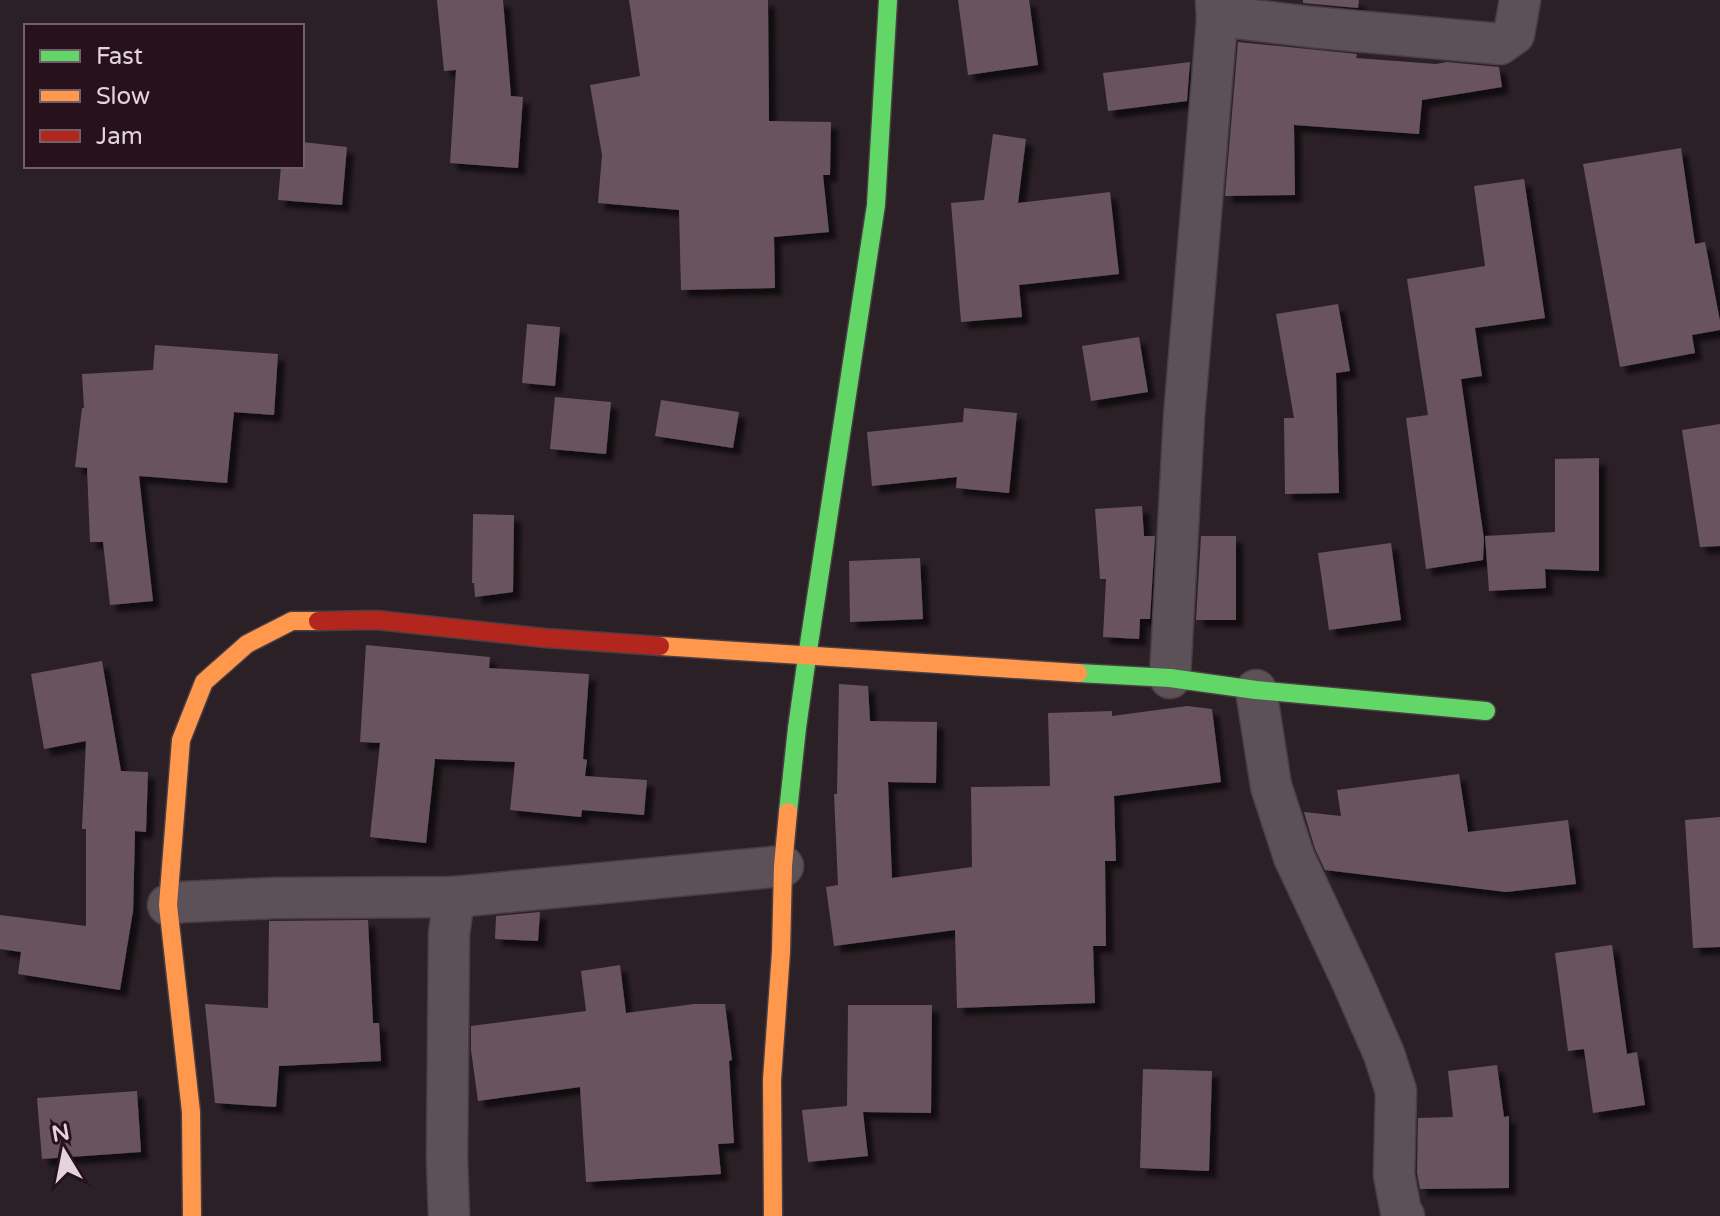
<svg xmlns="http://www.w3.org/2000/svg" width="1720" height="1216" font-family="'Varela Round',sans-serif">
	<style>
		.building { fill: #68535f; filter: url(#shadow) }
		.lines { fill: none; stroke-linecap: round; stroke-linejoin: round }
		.street-casing { stroke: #483e43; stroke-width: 43 }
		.fast-casing { stroke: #483e43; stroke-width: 21 }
		.slow-casing { stroke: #483e43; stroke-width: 21 }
		.jam-casing { stroke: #483e43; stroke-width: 21 }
		.street { stroke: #5d5158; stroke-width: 40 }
		.fast { stroke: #63d668; stroke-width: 18 }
		.slow { stroke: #ff974d; stroke-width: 18 }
		.jam { stroke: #b3261e; stroke-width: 18 }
	</style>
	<defs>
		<filter id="shadow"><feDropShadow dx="7" dy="7" stdDeviation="2" flood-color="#0009"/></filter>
	</defs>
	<rect width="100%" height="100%" fill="#2b2026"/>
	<!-- building -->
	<g class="building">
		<path d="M437,0H503L511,96L523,97L518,168L450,163L456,70L444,71Z"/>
		<path d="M629,0H768L769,121L831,122L830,175H823L829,232L774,237L775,288L681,290L679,210L598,203L602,155L590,85L640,76Z"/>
		<path d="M958,0H1029L1038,65L968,75Z"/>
		<path d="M1303,0H1359L1358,8L1303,3Z"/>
		<path d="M1238,42L1357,54L1356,58L1436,64L1447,62L1499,67L1502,87L1422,100L1419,134L1294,125L1295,195L1225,196Z"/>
		<path d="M1190,62L1187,101L1108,111L1103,73Z"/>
		<path d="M993,134L1026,139L1018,203L1110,192L1119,274L1019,285L1022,317L961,322L951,203L984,200Z"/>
		<path d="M302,142L347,147L342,205L278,200L281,166H302Z"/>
		<path d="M1681,148L1695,244L1705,242L1720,321V330L1692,335L1695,353L1620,367L1583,164Z"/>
		<path d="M1524,179L1545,318L1475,328L1482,376L1461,379L1484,539L1483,560L1426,569L1406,418L1428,415L1407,279L1485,266L1474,186Z"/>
		<path d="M1338,304L1350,371L1336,373L1339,493L1285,494L1284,418H1294L1276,314Z"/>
		<path d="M527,324L560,327L555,386L522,383Z"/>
		<path d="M1139,337L1148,392L1091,401L1082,346Z"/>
		<path d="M155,345L278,354L274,415L234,412L227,483L139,476L153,601L110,605L103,542H90L87,468L75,467L82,408H84L82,374L153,370Z"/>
		<path d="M555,397L611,402L606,454L550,449Z"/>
		<path d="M661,400L739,412L733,448L655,436Z"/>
		<path d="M964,408L1017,413L1009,493L956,488L957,477L872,486L867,432L963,422Z"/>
		<path d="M1720,424V546L1700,547L1682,430Z"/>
		<path d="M1599,458V571L1545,569L1546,588L1489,591L1485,536L1555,532V459Z"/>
		<path d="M1142,506L1144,536H1155L1150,619H1140L1139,639L1103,637L1106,579H1100L1095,509Z"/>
		<path d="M473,514L514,515L513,592L475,597L474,583H472Z"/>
		<path d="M1201,536H1236V620H1196Z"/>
		<path d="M1391,543L1401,620L1329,630L1318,553Z"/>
		<path d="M920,558L923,619L850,622L849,561Z"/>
		<path d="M366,645L490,657L489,668L589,674L583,759L587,760L585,776L647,780L644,815L582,810L581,817L510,810L515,762L435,759L426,843L370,837L380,743L360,742Z"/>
		<path d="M102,661L121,771L148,772L146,832L135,831L133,915V911L120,990L18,974L21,952L0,949V915L86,926V829H82L86,741L44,749L31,674Z"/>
		<path d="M839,684L868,686L870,721L937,722L936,783L888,782L892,878L972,867L971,787L1050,786L1048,713L1112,711V716L1187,706L1212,709L1221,782L1114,796L1116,861H1105L1106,946H1093L1095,1003L957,1008L955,930L834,946L826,887L838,885L834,794H837Z"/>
		<path d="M1459,774L1468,832L1568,820L1576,884L1506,892L1325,870L1315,849L1304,812L1341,816L1337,790Z"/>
		<path d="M1720,817V947L1693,948L1685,820Z"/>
		<path d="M540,912L538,941L495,939L496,916Z"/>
		<path d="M368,920L373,1023H379L381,1061L279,1066L276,1107L215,1103L205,1004L268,1008L269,921Z"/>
		<path d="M1612,945L1627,1054L1637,1052L1645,1105L1593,1113L1584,1049L1568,1051L1555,953Z"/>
		<path d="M620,965L626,1013L694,1004H725L732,1060L729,1061L734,1143L718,1144L721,1174L586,1182L580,1087L478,1101L471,1050V1026L586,1011L581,971Z"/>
		<path d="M848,1005H932L931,1113L863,1112L868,1156L808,1162L802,1110L847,1106Z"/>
		<path d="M1497,1065L1504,1117L1509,1116V1188L1420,1189L1417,1173L1418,1118L1453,1117L1448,1071Z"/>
		<path d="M1143,1069L1212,1071L1209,1171L1140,1168Z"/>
		<path d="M137,1091L141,1152L42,1159L37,1098Z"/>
	</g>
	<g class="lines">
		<!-- street casing -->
		<g class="street-casing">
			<g id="street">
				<path d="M1217,20L1235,18L1311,27L1500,44L1514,34L1520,0"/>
				<path d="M1170,678L1184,417L1217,20L1216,0"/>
				<path d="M1256,690L1271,786L1294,857L1353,983L1384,1054L1396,1091L1394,1175L1401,1212L1404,1216"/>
				<path d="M168,905L182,902L275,898L454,897L783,866"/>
				<path d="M449,1216L447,1159L449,934L454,897"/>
			</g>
		</g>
		<!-- fast casing -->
		<g class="fast-casing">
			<g id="fast">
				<path d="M1078,673L1170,678L1256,690L1486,711"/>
				<path d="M788,812L797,728L807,657L876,205L888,0"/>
			</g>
		</g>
		<!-- slow casing -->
		<g class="slow-casing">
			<g id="slow">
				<path d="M660,646L1078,673"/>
				<path d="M192,1216L191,1112L168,905L181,740L204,682L247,644L292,621H318"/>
				<path d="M773,1216L772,1080L781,952L783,866L788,812"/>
			</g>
		</g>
		<!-- jam casing -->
		<g class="jam-casing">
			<path id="jam" d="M318,621L376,620L545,638L660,646"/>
		</g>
		<!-- street -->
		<use href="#street" class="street"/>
		<!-- fast -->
		<use href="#fast" class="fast"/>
		<!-- slow -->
		<use href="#slow" class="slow"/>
		<!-- jam -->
		<use href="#jam" class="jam"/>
	</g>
	<!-- legend -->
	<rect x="24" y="24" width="280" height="144" fill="#26111d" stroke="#725f69" stroke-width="2"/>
	<rect x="40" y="50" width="40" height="12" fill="#63d668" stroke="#725f69" stroke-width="2"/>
	<text x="96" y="64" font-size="24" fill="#e3d4dc">Fast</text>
	<rect x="40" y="90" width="40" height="12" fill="#ff974d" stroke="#725f69" stroke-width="2"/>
	<text x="96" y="104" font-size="24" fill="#e3d4dc">Slow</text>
	<rect x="40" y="130" width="40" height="12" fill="#b3261e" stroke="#725f69" stroke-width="2"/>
	<text x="96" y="144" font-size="24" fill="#e3d4dc">Jam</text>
	<!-- north arrow -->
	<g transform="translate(64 1152) rotate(350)" stroke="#26111d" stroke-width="6" paint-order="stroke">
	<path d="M0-6L14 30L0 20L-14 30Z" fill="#e3d4dc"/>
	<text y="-12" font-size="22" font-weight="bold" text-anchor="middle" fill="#e3d4dc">N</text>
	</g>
</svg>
